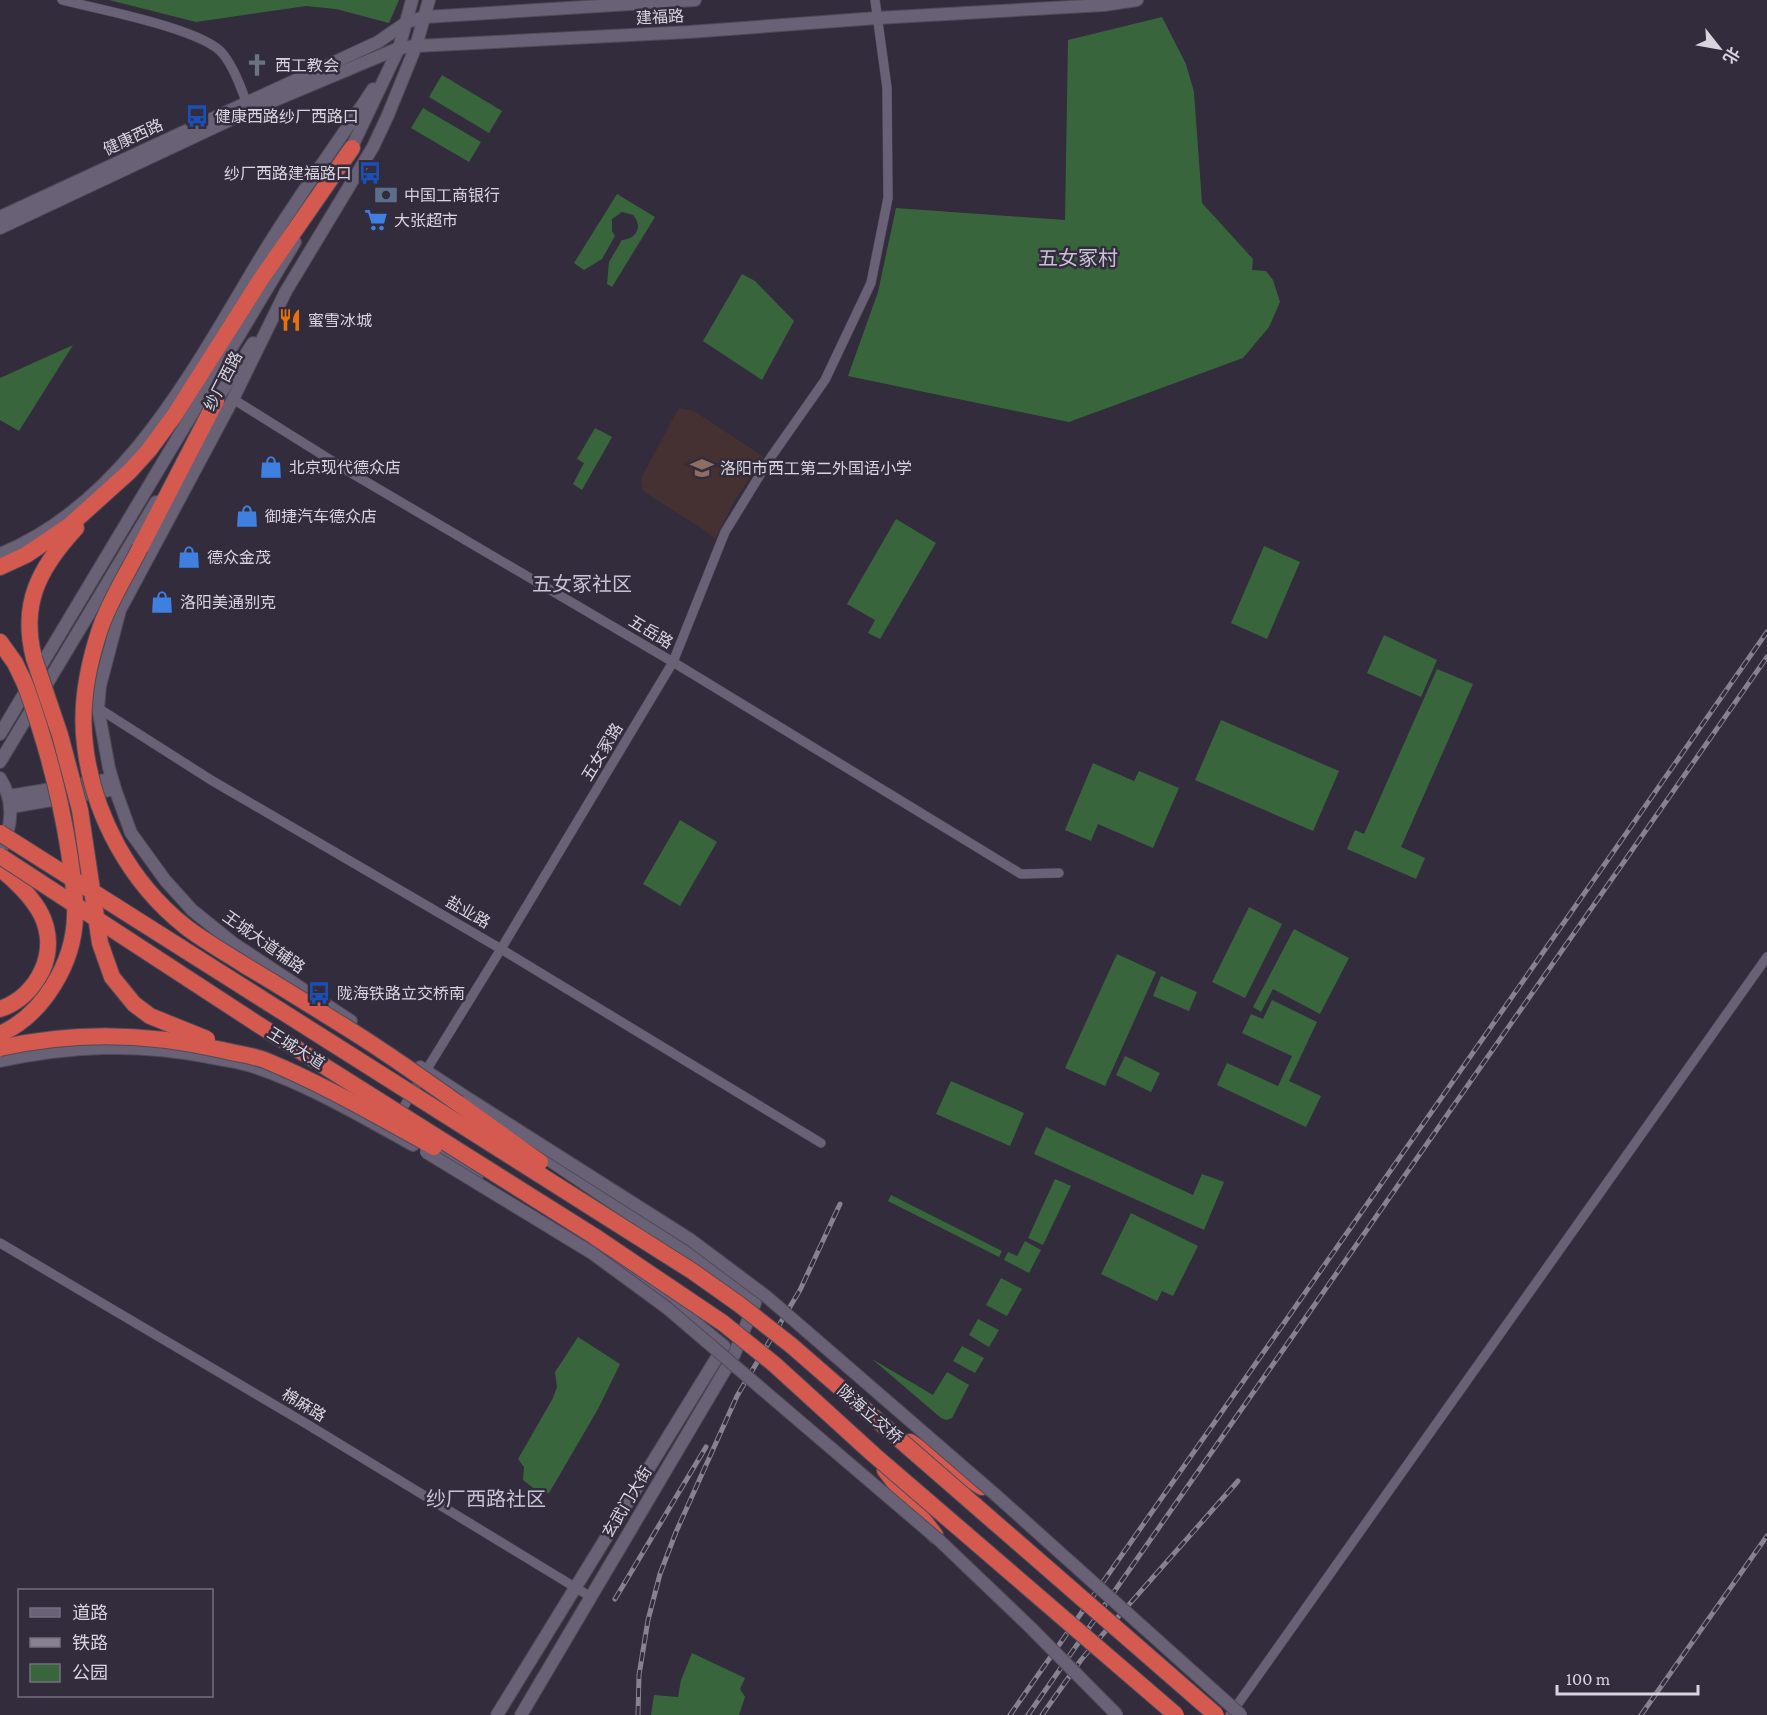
<svg xmlns="http://www.w3.org/2000/svg" width="1767" height="1715" font-family="'Crimson Pro','Noto Sans SC',serif">
	<style>
		.education { fill: #453131 }
		.green { fill: #39653d }
		.lines { fill: none; stroke-linecap: round; stroke-linejoin: round }
		.street-casing { stroke: #4f4a58; stroke-width: 10 }
		.secondary-casing { stroke: #4f4a58; stroke-width: 14 }
		.highway-casing { stroke: #4f4a58; stroke-width: 18 }
		.street { stroke: #696175; stroke-width: 9 }
		.secondary { stroke: #696175; stroke-width: 12 }
		.highway { stroke: #d45a4f; stroke-width: 16 }
		.rail-casing { stroke: #878290; stroke-width: 5 }
		.rail { stroke: #322c3c; stroke-width: 3; stroke-dasharray: 9; stroke-linecap: butt }
		.secondary-bridge-casing { stroke: #4f4a58; stroke-width: 14; stroke-linecap: butt }
		.highway-bridge-casing { stroke: #4f4a58; stroke-width: 18; stroke-linecap: butt }
		.secondary-bridge { stroke: #696175; stroke-width: 12 }
		.highway-bridge { stroke: #d45a4f; stroke-width: 16 }
		.labels { text-anchor: middle; dominant-baseline: central; stroke-width: 5; stroke-linejoin: round; paint-order: stroke }
		.street-label { font-size: 16px; fill: #d8d4df; stroke: #322c3c }
		.poi-label { font-size: 16px; fill: #d8d4df; stroke: #322c3c; text-anchor: start }
		.quarter-label { font-size: 20px; fill: #c8c0d6; stroke: #322c3c }
	</style>
	<rect width="100%" height="100%" fill="#322c3c"/>
	<!-- education -->
	<path class="education" d="M679,408L694,411L764,457L736,498L715,539L707,532L643,491L641,478Z"/>
	<!-- green -->
	<g class="green">
		<path d="M109,0H399L389,23L336,9L306,6L196,22Z"/>
		<path d="M1162,17L1186,64L1194,92L1202,203L1253,259L1252,270L1266,271L1273,280L1280,302L1269,327L1243,358L1069,422L848,376L878,292L896,208L1065,220L1068,40Z"/>
		<path d="M442,75L502,111L489,133L429,97Z"/>
		<path d="M423,108L481,142L469,162L411,128Z"/>
		<path d="M617,194L655,217L612,287L607,284L609,262L622,240C637,239 643,226 633,215L622,212L612,219V231L615,236L602,259L584,270L574,263Z"/>
		<path d="M742,274L755,281L794,321L762,380L703,341Z"/>
		<path d="M73,345L19,431L0,420V378Z"/>
		<path d="M595,428L612,437L582,490L573,484L584,463L577,459Z"/>
		<path d="M896,519L936,543L880,639L868,633L875,620L847,604Z"/>
		<path d="M1264,546L1300,562L1267,639L1231,623Z"/>
		<path d="M1384,635L1437,660L1421,697L1367,673Z"/>
		<path d="M1437,669L1473,684L1401,847L1425,858L1416,879L1347,849L1355,830L1364,834Z"/>
		<path d="M1221,720L1339,771L1313,831L1195,780Z"/>
		<path d="M1093,763L1134,781L1139,771L1179,788L1153,848L1098,824L1091,841L1065,830Z"/>
		<path d="M680,820L717,842L680,906L643,884Z"/>
		<path d="M1249,907L1282,924L1245,998L1212,982Z"/>
		<path d="M1294,929L1349,958L1320,1014L1273,989L1261,1012L1253,1007Z"/>
		<path d="M1117,954L1156,972L1105,1086L1065,1068Z"/>
		<path d="M1161,976L1197,992L1189,1011L1153,996Z"/>
		<path d="M1272,1000L1317,1022L1289,1081L1321,1096L1306,1127L1217,1085L1227,1063L1278,1086L1292,1056L1242,1033L1251,1014L1263,1019Z"/>
		<path d="M1125,1056L1160,1073L1151,1092L1116,1075Z"/>
		<path d="M951,1081L1024,1113L1010,1146L936,1114Z"/>
		<path d="M1046,1127L1193,1195L1202,1174L1224,1182L1204,1230L1034,1154Z"/>
		<path d="M1055,1179L1071,1186L1043,1245L1028,1238Z"/>
		<path d="M891,1195L1002,1251L999,1257L888,1201Z"/>
		<path d="M1131,1213L1198,1246L1173,1296L1162,1291L1157,1301L1101,1274Z"/>
		<path d="M1025,1241L1041,1250L1029,1273L1004,1260L1008,1252L1017,1256Z"/>
		<path d="M1001,1278L1022,1289L1007,1316L986,1305Z"/>
		<path d="M978,1319L999,1330L989,1347L969,1335Z"/>
		<path d="M578,1337L620,1364L598,1409L549,1493L541,1494L523,1480L524,1467L518,1459L553,1398L557,1387L555,1372Z"/>
		<path d="M962,1346L984,1358L975,1373L953,1361Z"/>
		<path d="M872,1359L933,1395L947,1372L969,1385L952,1418L947,1420L941,1418Z"/>
		<path d="M692,1653L745,1678L740,1689L745,1697L739,1715H651L654,1695L678,1697L681,1680Z"/>
	</g>
	<g class="lines">
		<!-- street casing -->
		<g class="street-casing">
			<g id="street">
				<path d="M62,0C97,9 204,29 223,54C235,69 242,91 249,109"/>
				<path d="M233,399L353,474L673,662L1021,874L1059,873"/>
				<path d="M98,708L211,780L501,949L821,1143"/>
				<path d="M398,1116L501,949L673,662L725,532L771,457L825,380L871,283L888,198L887,88L875,0"/>
				<path d="M0,1243L305,1423L591,1597"/>
				<path d="M1230,1715L1767,957"/>
			</g>
		</g>
		<!-- secondary casing -->
		<g class="secondary-casing">
			<g id="secondary">
				<path d="M395,54L399,48L412,0"/>
				<path d="M348,155L399,48"/>
				<path d="M0,217L378,42L407,22L425,17L695,0"/>
				<path d="M0,228L249,111L399,48L416,46L689,32L877,18L1104,5L1137,0"/>
				<path d="M212,407L253,343"/>
				<path d="M0,554C131,501 199,357 269,244C302,191 339,141 373,89"/>
				<path d="M0,734L295,242"/>
				<path d="M0,762L156,502"/>
				<path d="M0,778C15,802 12,828 0,852"/>
				<path d="M9,796L112,779"/>
				<path d="M11,807L115,789"/>
				<path d="M351,1021L233,943L192,910L165,880L131,833L115,789L109,768L98,708L100,686L120,610L233,399L286,291L373,147L388,115L416,46L429,0"/>
				<path d="M0,1061C71,1046 136,1043 208,1057C221,1060 235,1061 248,1065C305,1083 361,1116 413,1145"/>
				<path d="M420,1067L469,1099"/>
				<path d="M425,1145L477,1176"/>
				<path d="M497,1715L724,1346C683,1312 643,1280 599,1252"/>
				<path d="M521,1715L734,1355L755,1303L683,1250L533,1149"/>
			</g>
		</g>
		<!-- highway casing -->
		<g class="highway-casing">
			<g id="highway">
				<path d="M140,548L216,401"/>
				<path d="M0,567L26,555L69,526L130,471L149,450L174,416L261,279L352,148"/>
				<path d="M0,642L15,663L25,684"/>
				<path d="M34,658C20,604 39,568 76,528"/>
				<path d="M0,869C15,880 32,897 41,914C60,952 38,996 0,1009"/>
				<path d="M910,1442L982,1487"/>
				<path d="M885,1470L935,1535"/>
			</g>
		</g>
		<!-- street -->
		<use href="#street" class="street"/>
		<!-- secondary -->
		<use href="#secondary" class="secondary"/>
		<!-- highway -->
		<use href="#highway" class="highway"/>
		<!-- rail casing -->
		<g class="rail-casing">
			<g id="rail">
				<path d="M615,1599L706,1447"/>
				<path d="M638,1715L639,1675L648,1620L660,1574L676,1532L737,1396L800,1290L840,1204"/>
				<path d="M1010,1715L1767,632"/>
				<path d="M1028,1715L1767,657"/>
				<path d="M1042,1715L1081,1660L1103,1634L1238,1481"/>
				<path d="M1641,1715L1767,1536"/>
			</g>
		</g>
		<!-- rail -->
		<use href="#rail" class="rail"/>
		<!-- secondary-bridge casing -->
		<g class="secondary-bridge-casing">
			<g id="secondary-bridge">
				<path d="M469,1099L691,1240L767,1297L998,1497L1241,1715"/>
				<path d="M426,1152L592,1253L667,1308L940,1541L1030,1627L1117,1715"/>
			</g>
		</g>
		<!-- highway-bridge casing -->
		<g class="highway-bridge-casing">
			<g id="highway-bridge">
				<path d="M140,548C127,574 109,602 100,629C88,665 80,707 85,745C93,815 130,883 186,927C204,941 226,953 246,966C280,986 313,1007 347,1028C413,1069 476,1117 540,1162"/>
				<path d="M34,658L60,735L80,810L100,943L112,977L134,1004L150,1016L207,1039"/>
				<path d="M0,833L692,1271L740,1305L792,1346L1216,1715"/>
				<path d="M0,856L259,1025L594,1236L723,1323L774,1364L874,1455L1176,1715"/>
				<path d="M0,1034C43,1015 74,963 75,916C76,895 72,873 69,852C60,794 45,739 25,684"/>
				<path d="M0,1048C74,1031 149,1033 222,1050C237,1054 253,1055 267,1061C325,1085 379,1117 434,1147"/>
			</g>
		</g>
		<!-- secondary-bridge -->
		<use href="#secondary-bridge" class="secondary-bridge"/>
		<!-- highway-bridge -->
		<use href="#highway-bridge" class="highway-bridge"/>
	</g>
	<!-- icons -->
	<defs>
		<g id="church-bare" transform="scale(1.8)"><path d="M-1.2-6h2.4v3.5h3.3v2.4h-3.3V6h-2.4V-.1h-3.3v-2.4h3.3Z" fill="#6b7280" stroke="#322c3c" stroke-width="2.5" paint-order="stroke"/></g>
		<g id="bus-bare" transform="scale(1.8)"><path d="M-5-6H5V4H4V6H2V4H-2V6H-4V4H-5ZM-3.5-4V0h7V-4ZM-3.5 1.2v1.5H-2V1.2ZM2 1.2v1.5H3.5V1.2Z" fill="#1a4fb4" stroke="#322c3c" stroke-width="2.5" paint-order="stroke"/></g>
		<g id="bank-bare" transform="scale(1.8)"><path d="M-6-4H6V4H-6ZM0-2.3a2.3 2.3 0 1 0 0 4.6a2.3 2.3 0 1 0 0-4.6Z" fill="#5c6f8a" stroke="#322c3c" stroke-width="2.5" paint-order="stroke"/></g>
		<g id="supermarket-bare" transform="scale(1.8)"><path d="M-6-5.5h2.5l.6 2H6L4.5 2H-2.5L-4.4-4H-6ZM-1.5 3.2a1.3 1.3 0 1 0 .1 0ZM3 3.2a1.3 1.3 0 1 0 .1 0Z" fill="#3f7fe0" stroke="#322c3c" stroke-width="2.5" paint-order="stroke"/></g>
		<g id="restaurant-bare" transform="scale(1.8)"><path d="M-5-6h1v4h1v-4h1v4h1v-4h1v5L-1.5 .5V6h-2V.5L-5-1ZM5-6V6H3V1.5H1.5Q1.5-4 5-6Z" fill="#e8710a" stroke="#322c3c" stroke-width="2.5" paint-order="stroke"/></g>
		<g id="shop-bare" transform="scale(1.8)"><path d="M-5-2.5h2.3a2.7 3.5 0 0 1 5.4 0H5L5.5 6h-11ZM-1.5-2.5h3a1.5 2.3 0 0 0-3 0Z" fill="#3f7fe0" stroke="#322c3c" stroke-width="2.5" paint-order="stroke"/></g>
		<g id="school-bare" transform="scale(1.8)"><path d="M0-5L7-2L0 1L-7-2ZM-4 1L0 2.5L4 1V4Q0 6-4 4Z" fill="#8d6e63" stroke="#322c3c" stroke-width="2.5" paint-order="stroke"/></g>
	</defs>
	<g fill-rule="evenodd">
		<use href="#church-bare" x="257" y="65"/>
		<use href="#bus-bare" x="197" y="116"/>
		<use href="#bus-bare" x="370" y="173"/>
		<use href="#bank-bare" x="386" y="195"/>
		<use href="#supermarket-bare" x="376" y="220"/>
		<use href="#restaurant-bare" x="290" y="320"/>
		<use href="#shop-bare" x="271" y="467"/>
		<use href="#school-bare" x="702" y="468"/>
		<use href="#shop-bare" x="247" y="516"/>
		<use href="#shop-bare" x="189" y="557"/>
		<use href="#shop-bare" x="162" y="602"/>
		<use href="#bus-bare" x="319" y="993"/>
	</g>
	<g class="labels">
		<!-- street labels -->
		<g class="street-label">
			<text transform="translate(660 17) rotate(-3)">建福路</text>
			<text transform="translate(133 137) rotate(-25)">健康西路</text>
			<text transform="translate(223 381) rotate(-63)">纱厂西路</text>
			<text transform="translate(651 632) rotate(31)">五岳路</text>
			<text transform="translate(602 752) rotate(-59)">五女冢路</text>
			<text transform="translate(468 912) rotate(30)">盐业路</text>
			<text transform="translate(264 942) rotate(35)">王城大道辅路</text>
			<text transform="translate(296 1048) rotate(32)">王城大道</text>
			<text transform="translate(304 1405) rotate(31)">棉麻路</text>
			<text transform="translate(870 1414) rotate(41)">陇海立交桥</text>
			<text transform="translate(627 1502) rotate(-59)">玄武门大街</text>
		</g>
		<!-- poi labels -->
		<g class="poi-label">
			<text x="275" y="65">西工教会</text>
			<text x="215" y="116">健康西路纱厂西路口</text>
			<text x="352" y="173" text-anchor="end">纱厂西路建福路口</text>
			<text x="404" y="195">中国工商银行</text>
			<text x="394" y="220">大张超市</text>
			<text x="308" y="320">蜜雪冰城</text>
			<text x="289" y="467">北京现代德众店</text>
			<text x="720" y="468">洛阳市西工第二外国语小学</text>
			<text x="265" y="516">御捷汽车德众店</text>
			<text x="207" y="557">德众金茂</text>
			<text x="180" y="602">洛阳美通别克</text>
			<text x="337" y="993">陇海铁路立交桥南</text>
		</g>
		<!-- quarter labels -->
		<g class="quarter-label">
			<text x="1078" y="258">五女冢村</text>
			<text x="582" y="584">五女冢社区</text>
			<text x="486" y="1499">纱厂西路社区</text>
		</g>
	</g>
	<!-- legend -->
	<rect x="18" y="1589" width="195" height="108" fill="#322c3c" stroke="#746f7d" stroke-width="1.5"/>
	<rect x="30" y="1608" width="30" height="9" fill="#696175" stroke="#746f7d" stroke-width="1.5"/>
	<text x="72" y="1619" font-size="18" fill="#d8d4df">道路</text>
	<rect x="30" y="1638" width="30" height="9" fill="#878290" stroke="#746f7d" stroke-width="1.5"/>
	<text x="72" y="1649" font-size="18" fill="#d8d4df">铁路</text>
	<rect x="30" y="1664" width="30" height="18" fill="#39653d" stroke="#746f7d" stroke-width="1.5"/>
	<text x="72" y="1679" font-size="18" fill="#d8d4df">公园</text>
	<!-- north arrow -->
	<g transform="translate(1719 48) rotate(121)" stroke="#322c3c" stroke-width="4.5" paint-order="stroke">
	<path d="M0-4.5L10 22L0 15L-10 22Z" fill="#d8d4df"/>
	<text y="-9" font-size="16" font-weight="bold" text-anchor="middle" fill="#d8d4df">北</text>
	</g>
	<!-- scale -->
	<path d="M1557 1685v9h141v-9" fill="none" stroke="#d8d4df" stroke-width="3"/>
	<text x="1566" y="1685" font-size="18" fill="#d8d4df" stroke="#322c3c" stroke-width="4.5" paint-order="stroke">100 m</text>
</svg>
